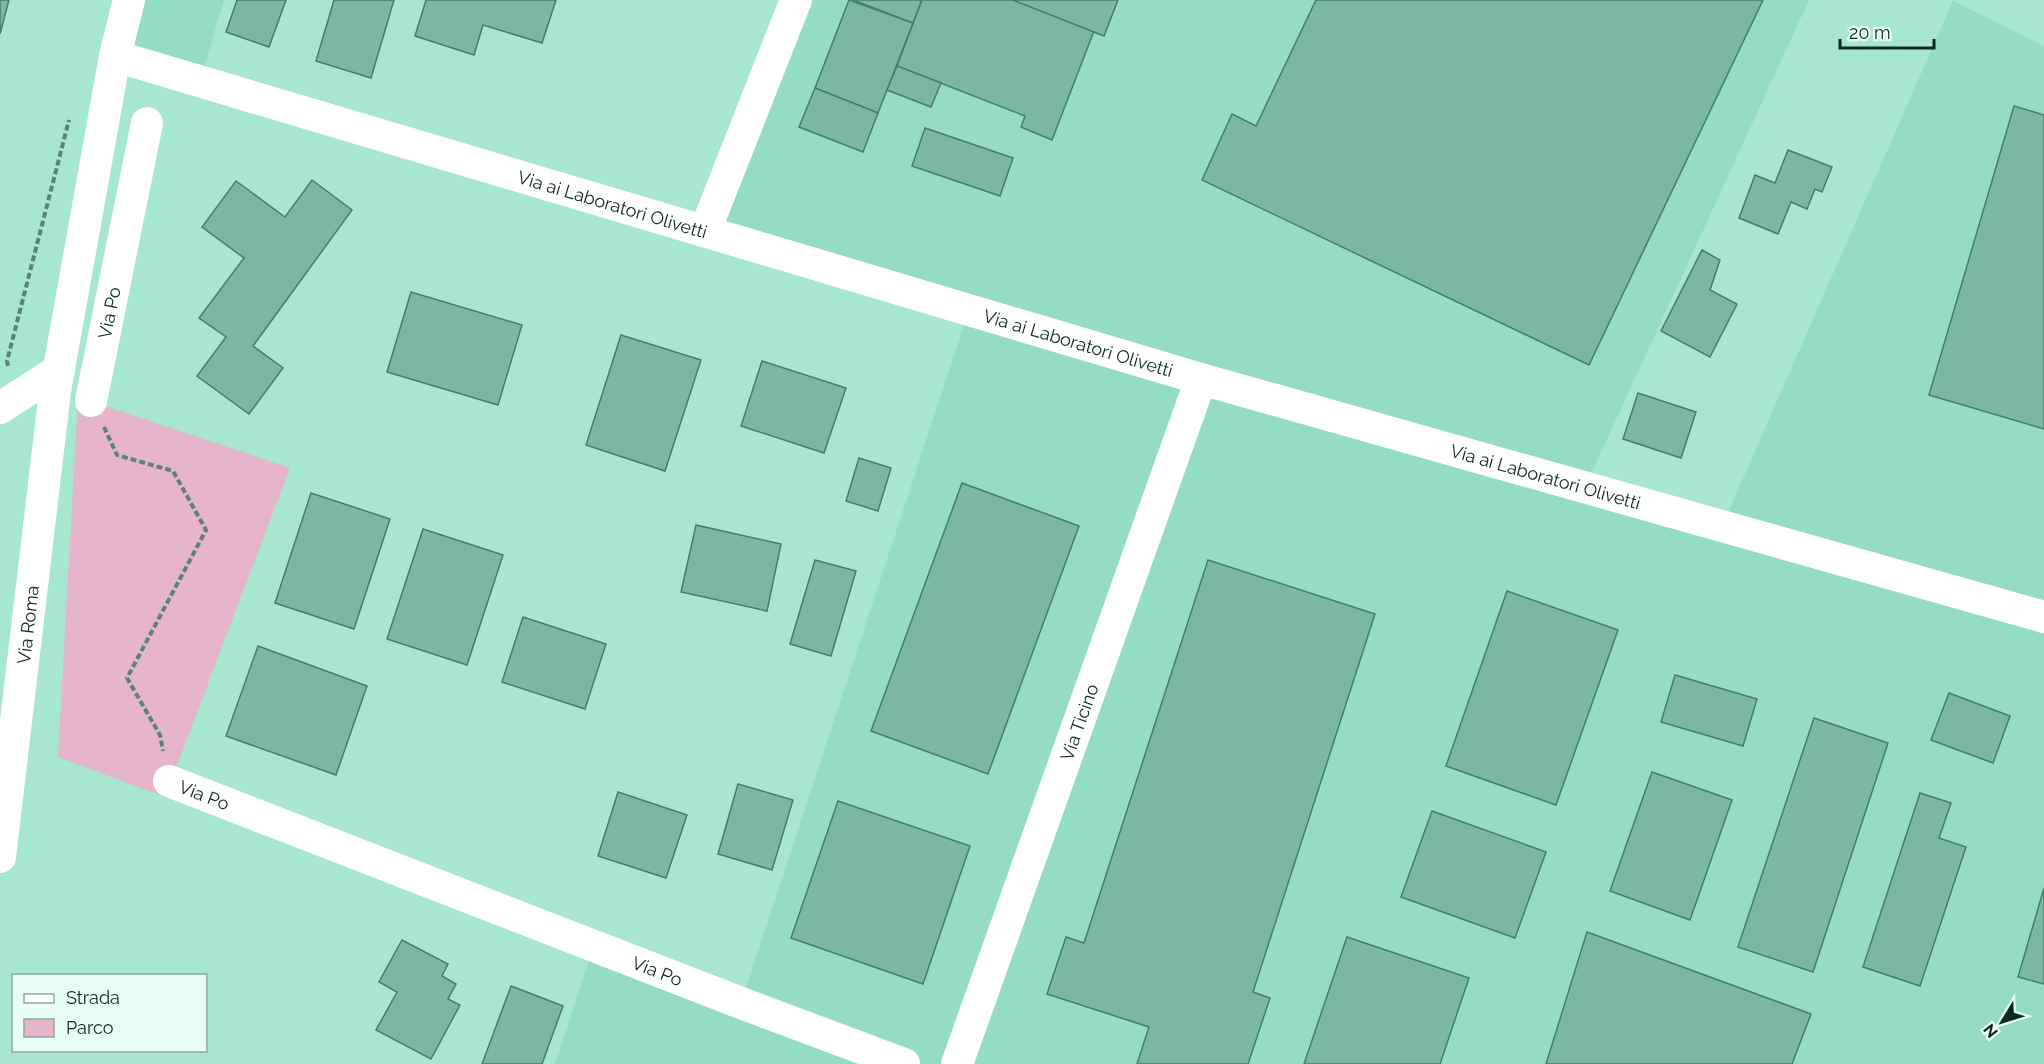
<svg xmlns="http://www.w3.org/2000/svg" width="2044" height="1064" font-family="Raleway,sans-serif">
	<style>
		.built { fill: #94dcc3 }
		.green { fill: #e6b5cb }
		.building { fill: #7ab8a1; stroke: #43806c; stroke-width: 1.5 }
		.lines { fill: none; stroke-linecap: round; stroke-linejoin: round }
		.path { stroke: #598575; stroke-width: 4; stroke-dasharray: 6 3; stroke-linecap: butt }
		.minor { stroke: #fff; stroke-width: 32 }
		.labels { text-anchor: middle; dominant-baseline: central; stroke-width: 6; stroke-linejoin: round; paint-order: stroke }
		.street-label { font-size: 18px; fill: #0f2920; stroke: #e6fef4 }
	</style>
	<rect width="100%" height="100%" fill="#a7e7cf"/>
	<!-- built -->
	<g class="built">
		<path d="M138,0H224L203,71L127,48Z"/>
		<path d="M796,0H1809L1585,487L1722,526L1953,1L2044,46V1064H555L590,957L741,1003L969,310L705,231Z"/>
	</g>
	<!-- green -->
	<path class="green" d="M78,397L290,468L165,797L58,757Z"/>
	<!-- building -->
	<g class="building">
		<path d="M0,0H9L0,34Z"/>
		<path d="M237,0H286L269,47L226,32Z"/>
		<path d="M334,0H394L371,78L316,61Z"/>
		<path d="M426,0H556L542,43L483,25L474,55L415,36Z"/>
		<path d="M849,0L913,23L878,113L815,88Z"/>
		<path d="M853,0H922L913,23Z"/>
		<path d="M922,0H1013L1094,31L1052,140L1021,127L1025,116L897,66Z"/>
		<path d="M1013,0H1118L1104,36Z"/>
		<path d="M1316,0H1763L1589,365L1202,180L1232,114L1256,126Z"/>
		<path d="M897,66L941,83L931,107L887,90Z"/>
		<path d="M815,88L878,113L863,152L799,127Z"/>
		<path d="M2014,106L2044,115V429L1929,395Z"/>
		<path d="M925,128L1013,158L1000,196L912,166Z"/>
		<path d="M1788,150L1832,167L1822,192L1815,189L1807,209L1791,202L1778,234L1739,218L1755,175L1775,183Z"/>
		<path d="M312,180L352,210L253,346L283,368L249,414L197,376L226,337L199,318L244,258L202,227L236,181L285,217Z"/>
		<path d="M1702,250L1720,260L1710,290L1737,304L1710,357L1661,331Z"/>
		<path d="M411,292L522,325L498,405L387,372Z"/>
		<path d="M621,335L701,360L665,471L586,445Z"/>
		<path d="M762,361L846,388L824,453L741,426Z"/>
		<path d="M1638,393L1696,412L1681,458L1623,439Z"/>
		<path d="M859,458L891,468L878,511L846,501Z"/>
		<path d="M962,483L1079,526L988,774L871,731Z"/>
		<path d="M311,493L390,519L354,629L275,603Z"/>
		<path d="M696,525L781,544L767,611L681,592Z"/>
		<path d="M423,529L503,555L467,665L387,639Z"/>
		<path d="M815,560L856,571L831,656L790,644Z"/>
		<path d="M1208,560L1375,614L1253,992L1270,998L1248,1064H1137L1149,1027L1047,994L1066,937L1084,943Z"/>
		<path d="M1507,591L1618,630L1556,805L1446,766Z"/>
		<path d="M523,617L606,644L585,709L502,682Z"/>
		<path d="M258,646L367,686L336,775L226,736Z"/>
		<path d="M1675,675L1757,699L1743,746L1661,722Z"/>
		<path d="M1949,693L2010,716L1993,763L1931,740Z"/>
		<path d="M1814,718L1888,743L1813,972L1738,947Z"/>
		<path d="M1652,772L1732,800L1690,920L1610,891Z"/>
		<path d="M738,784L793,800L772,870L718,854Z"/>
		<path d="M618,792L687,815L666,878L598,856Z"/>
		<path d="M1920,793L1951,803L1939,838L1966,847L1920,986L1863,967Z"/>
		<path d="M838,801L970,846L923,984L791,938Z"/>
		<path d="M1432,811L1546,852L1515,938L1401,897Z"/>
		<path d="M2044,888V984L2018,977Z"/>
		<path d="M1587,932L1811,1014L1792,1064H1546Z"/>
		<path d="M1347,937L1469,978L1440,1064H1304Z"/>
		<path d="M402,940L448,964L442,976L456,984L448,999L460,1005L431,1059L376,1030L397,992L379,982Z"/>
		<path d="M511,986L563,1006L542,1064H482Z"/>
	</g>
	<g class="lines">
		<!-- path -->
		<g class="path">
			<path d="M8,366L7,361L69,120"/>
			<path d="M104,427L117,455L173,471L206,530L127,678L160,735L163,751"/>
		</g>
		<!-- minor -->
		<g class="minor">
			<path id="s1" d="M115,56L1201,379L2044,617"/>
			<path d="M705,231L796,0"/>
			<path id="s2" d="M91,401L147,123"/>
			<path d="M0,408L59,370"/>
			<path id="s3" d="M169,781L741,1003L904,1064"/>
			<path id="s4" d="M0,857L55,391L115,56L129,0"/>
			<path id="s5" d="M957,1064L1201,379"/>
		</g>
	</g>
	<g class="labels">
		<!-- street labels -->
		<g class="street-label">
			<text stroke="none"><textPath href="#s1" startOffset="519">Via ai Laboratori Olivetti</textPath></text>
			<text stroke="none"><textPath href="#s2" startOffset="90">Via Po</textPath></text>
			<text stroke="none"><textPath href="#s1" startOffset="1005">Via ai Laboratori Olivetti</textPath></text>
			<text stroke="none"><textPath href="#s1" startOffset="1491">Via ai Laboratori Olivetti</textPath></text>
			<text stroke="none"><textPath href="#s4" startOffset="234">Via Roma</textPath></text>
			<text stroke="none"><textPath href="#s5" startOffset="363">Via Ticino</textPath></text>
			<text stroke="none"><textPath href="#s3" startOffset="38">Via Po</textPath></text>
			<text stroke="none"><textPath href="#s3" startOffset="524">Via Po</textPath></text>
		</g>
	</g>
	<!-- legend -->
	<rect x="12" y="974" width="195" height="78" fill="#e6fef4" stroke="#90a99f" stroke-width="1.5"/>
	<rect x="24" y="994" width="30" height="9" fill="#ffffff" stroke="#90a99f" stroke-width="1.5"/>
	<text x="66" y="1004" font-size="18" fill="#0f2920">Strada</text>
	<rect x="24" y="1019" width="30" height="18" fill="#e6b5cb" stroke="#90a99f" stroke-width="1.5"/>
	<text x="66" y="1034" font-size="18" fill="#0f2920">Parco</text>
	<!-- north arrow -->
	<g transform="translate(2002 1022) rotate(232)" stroke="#e6fef4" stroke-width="4.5" paint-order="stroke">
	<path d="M0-4.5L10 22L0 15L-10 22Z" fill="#0f2920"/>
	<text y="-9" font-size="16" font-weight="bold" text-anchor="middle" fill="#0f2920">N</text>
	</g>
	<!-- scale -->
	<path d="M1840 39v9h94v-9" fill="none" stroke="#0f2920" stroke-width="3"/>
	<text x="1849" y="39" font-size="18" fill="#0f2920" stroke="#e6fef4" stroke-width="4.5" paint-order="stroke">20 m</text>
</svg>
